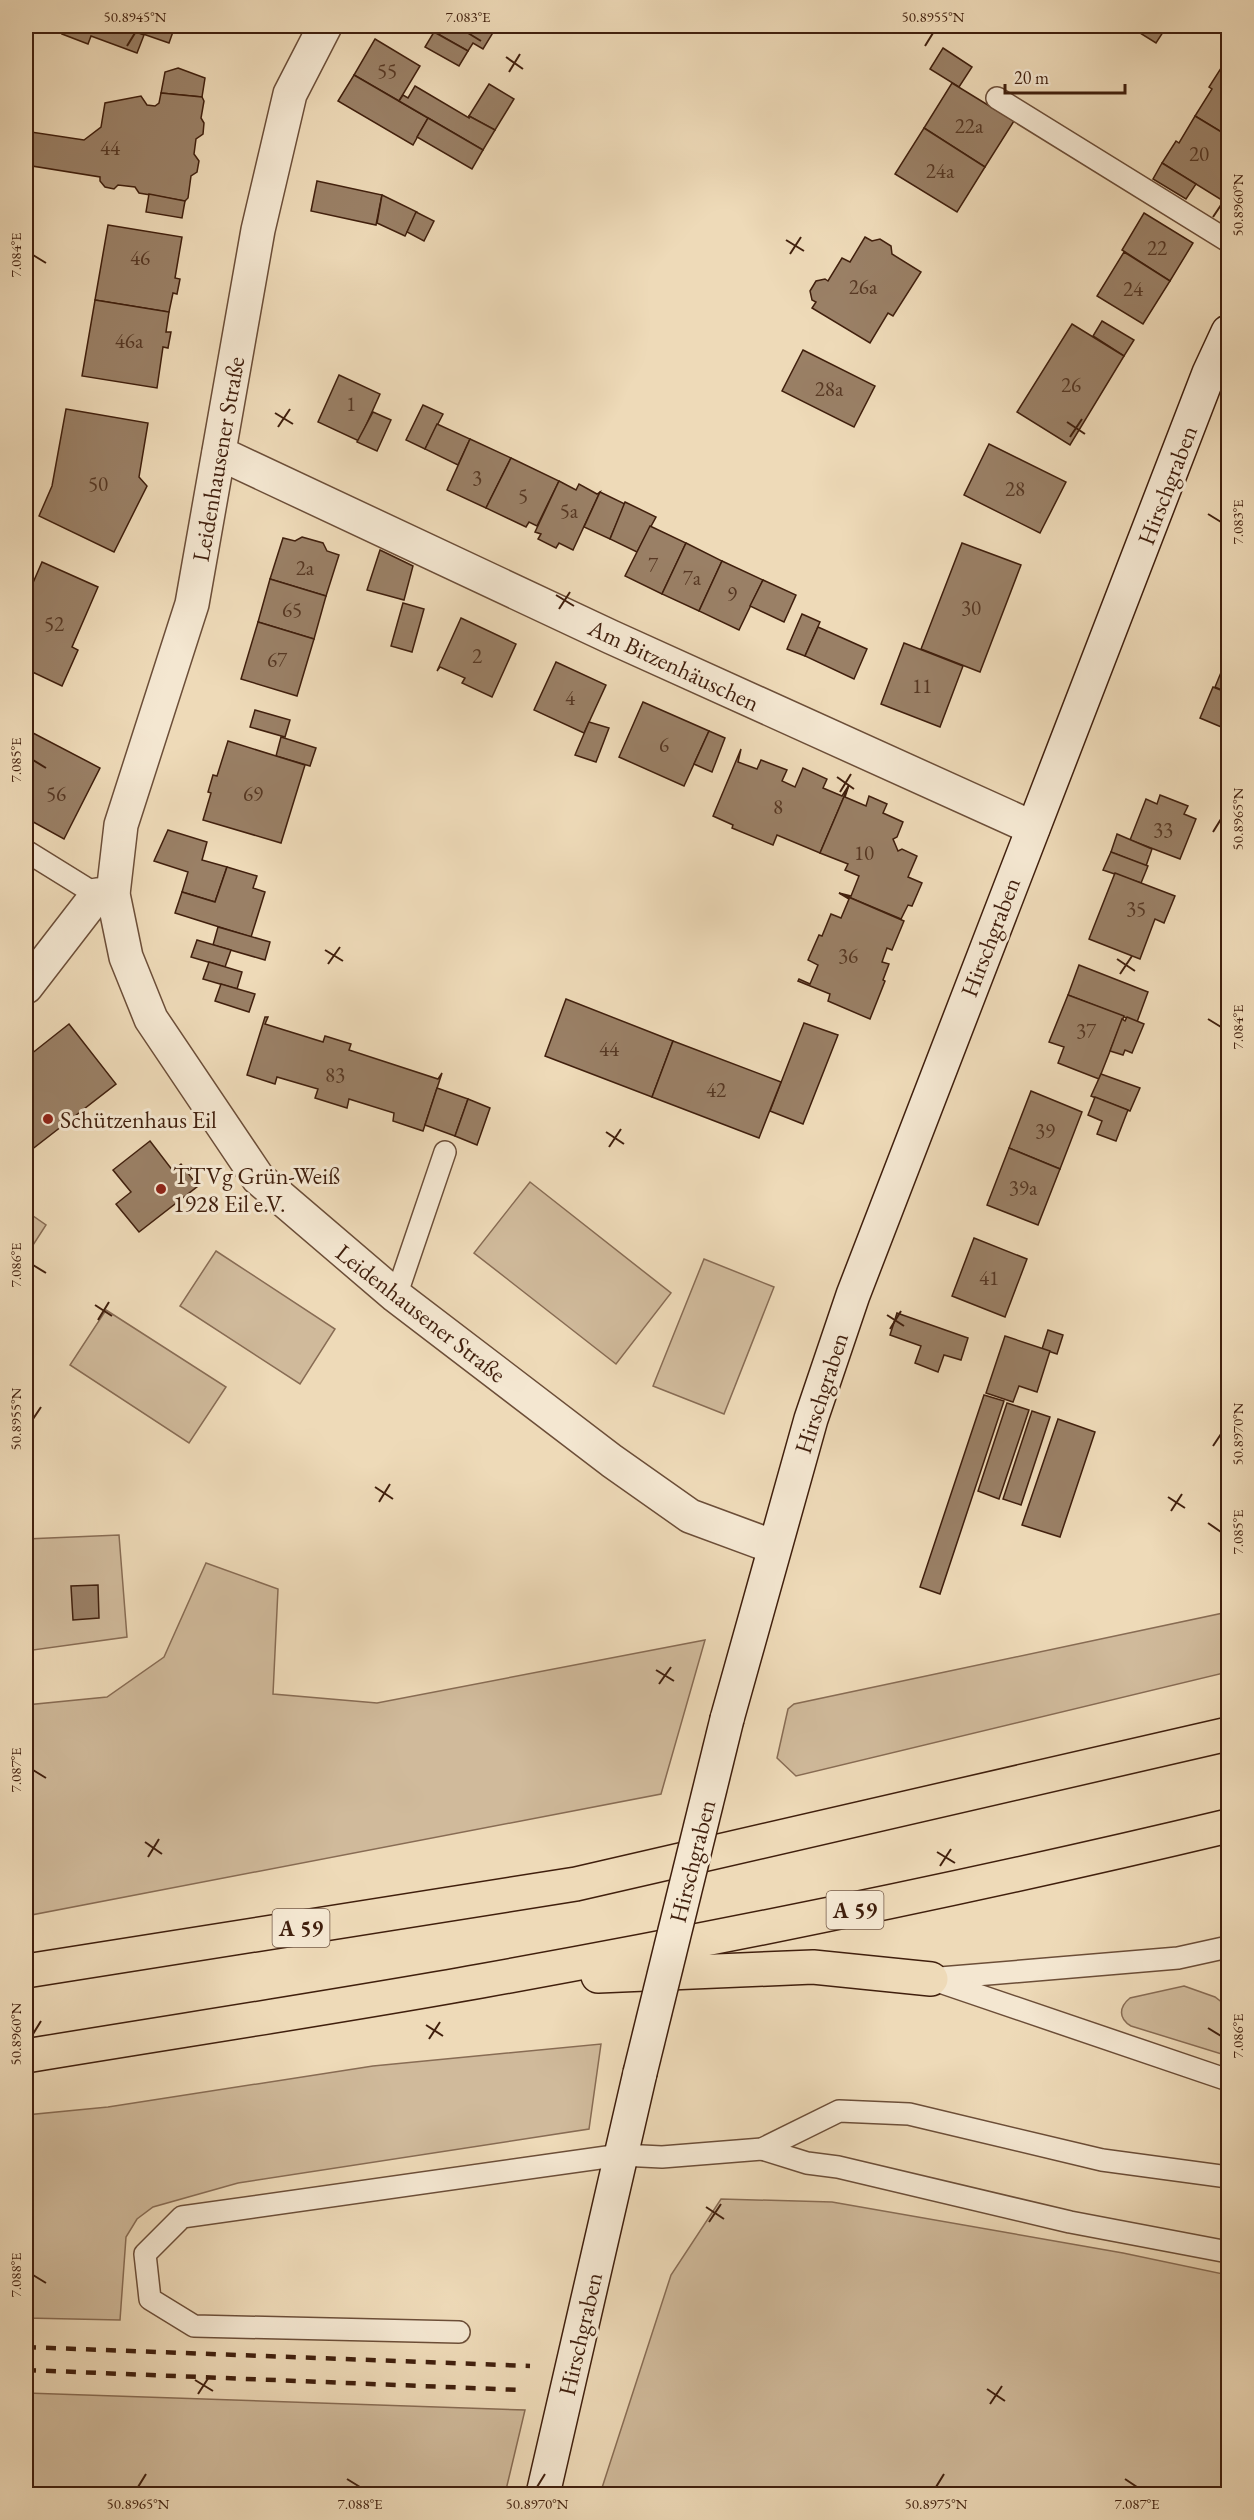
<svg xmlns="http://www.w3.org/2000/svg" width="1254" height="2520" font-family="'EB Garamond',serif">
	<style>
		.green { fill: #d0ba9b; stroke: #886c54; stroke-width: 1.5 }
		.building { fill: #9a8066; stroke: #401f0d; stroke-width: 1.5 }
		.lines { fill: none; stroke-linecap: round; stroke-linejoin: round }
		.lane-casing { stroke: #6c4e38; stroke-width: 24 }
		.street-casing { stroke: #6c4e38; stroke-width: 36 }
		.secondary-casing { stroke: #401f0d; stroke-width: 36 }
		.highway-casing { stroke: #401f0d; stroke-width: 36 }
		.lane { stroke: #f4e7d1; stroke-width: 21 }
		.street { stroke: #f4e7d1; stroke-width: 33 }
		.secondary { stroke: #f4e7d1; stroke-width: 33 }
		.highway { stroke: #eedab8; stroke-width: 33 }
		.rail { stroke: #401f0d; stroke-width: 4.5; stroke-dasharray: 10 10; stroke-linecap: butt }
		.secondary-bridge-casing { stroke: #401f0d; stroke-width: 36; stroke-linecap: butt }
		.secondary-bridge { stroke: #f4e7d1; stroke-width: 33 }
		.ticks { fill: none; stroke: #401f0d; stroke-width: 2 }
		.poi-dot { fill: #8f2418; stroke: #f4e7d1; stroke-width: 2 }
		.labels { text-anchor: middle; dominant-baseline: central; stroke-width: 6; stroke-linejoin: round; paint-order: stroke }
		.number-label { font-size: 21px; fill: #563723 }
		.shield { fill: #f4e7d1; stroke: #765b48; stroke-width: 1.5 }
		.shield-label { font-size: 22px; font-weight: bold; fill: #401f0d }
		.street-label { font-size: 24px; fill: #401f0d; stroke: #f4e7d1 }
		.poi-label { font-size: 24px; fill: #401f0d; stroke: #f4e7d1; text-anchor: start }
		.neatline { fill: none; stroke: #401f0d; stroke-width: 2 }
		.ticks-label { font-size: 15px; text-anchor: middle; fill: #401f0d }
	</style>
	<rect width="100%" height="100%" fill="#eedab8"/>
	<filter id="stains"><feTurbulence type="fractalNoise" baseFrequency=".00333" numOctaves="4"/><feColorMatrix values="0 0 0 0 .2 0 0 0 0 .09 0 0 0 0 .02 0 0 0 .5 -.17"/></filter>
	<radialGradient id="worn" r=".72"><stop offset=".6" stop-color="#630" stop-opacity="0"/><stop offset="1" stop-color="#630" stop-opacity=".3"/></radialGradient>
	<!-- green -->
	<g class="green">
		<path d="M530,1182L671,1293L616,1364L474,1253Z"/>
		<path d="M26,1211L46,1225L26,1256Z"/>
		<path d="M216,1251L335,1329L300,1384L180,1306Z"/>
		<path d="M704,1259L774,1287L724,1414L653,1386Z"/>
		<path d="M106,1310L226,1387L189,1443L70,1365Z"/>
		<path d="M119,1535L127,1637L26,1651V1539Z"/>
		<path d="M206,1563L278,1589L273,1694L377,1703L705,1640L661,1794L26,1916V1705L107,1697L164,1657Z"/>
		<path d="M1228,1612V1672L796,1776L777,1758L788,1709L794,1704Z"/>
		<path d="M1184,1986L1215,1997L1228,2007V2056L1131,2026C1118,2018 1119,2007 1130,1998Z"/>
		<path d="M601,2044L589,2129L238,2183L153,2207L137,2219L126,2237L120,2320L26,2318V2115L108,2107L373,2066Z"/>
		<path d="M721,2199L832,2202L1123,2253L1228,2275V2494H600L671,2275Z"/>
		<path d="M26,2393L525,2410L505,2494H188L26,2488Z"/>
	</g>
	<!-- building -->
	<g class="building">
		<path d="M62,26H120L144,35L137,53L91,36L88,44L62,34L65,27Z"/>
		<path d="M120,26H175L169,43Z"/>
		<path d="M424,26H497L483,49L473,43L468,51Z"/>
		<path d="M1128,26H1145L1140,33Z"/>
		<path d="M1145,26H1167L1156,43L1140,33Z"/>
		<path d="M434,32L468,51L459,66L425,47Z"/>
		<path d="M375,39L420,66L399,101L354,75Z"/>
		<path d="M943,48L972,67L959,87L930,69Z"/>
		<path d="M1223,65L1228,68V136L1195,116L1212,89L1209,87Z"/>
		<path d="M178,68L205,78L202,97L161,93L165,72Z"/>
		<path d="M354,75L428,118L413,145L338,101Z"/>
		<path d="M952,83L1014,121L985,167L924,128Z"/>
		<path d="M489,84L514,99L495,130L469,116Z"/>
		<path d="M415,86L469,118V116L495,130L483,150L399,101L403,95L408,98Z"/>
		<path d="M161,93L202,97L204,101L201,118L204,123L203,134L196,139L194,154L199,161L197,172L191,176L188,198L185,201L139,193L135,187L118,185L114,189L105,187L100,181V177L26,165V136L31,132L84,140L101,127L105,103L141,96L147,105L155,106L159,103Z"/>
		<path d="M1195,116L1228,136V185L1220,199L1162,163L1176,141L1179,143Z"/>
		<path d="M428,118L483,150L472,169L417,137Z"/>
		<path d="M924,128L985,167L957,212L895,174Z"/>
		<path d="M1162,163L1196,184L1186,199L1153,179Z"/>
		<path d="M317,181L382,195L376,225L311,211Z"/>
		<path d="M149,194L185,201L182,218L146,212Z"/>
		<path d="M382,195L417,212L405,236L377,223Z"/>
		<path d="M416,212L434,221L424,241L407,232Z"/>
		<path d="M1144,213L1193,243L1170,281L1122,250Z"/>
		<path d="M108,225L182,237L175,278L180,279L177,294L173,293L169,312L95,300Z"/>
		<path d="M865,237L872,241L880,239L891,246L892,254L921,272L893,316L888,313L870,343L812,308L816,302L812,300L810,291L816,281L825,279L828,281L842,258L850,262Z"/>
		<path d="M1124,252L1170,281L1143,324L1097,296Z"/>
		<path d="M95,300L169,312L166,332H171L168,348L163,347L157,388L82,376Z"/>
		<path d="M1102,321L1134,340L1124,356L1093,336Z"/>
		<path d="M1072,324L1124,356L1070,445L1017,412Z"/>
		<path d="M803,350L875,386L854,427L782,391Z"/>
		<path d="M339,375L380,394L359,441L318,422Z"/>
		<path d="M423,405L443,414L425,449L406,440Z"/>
		<path d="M66,409L148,423L139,477L147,486L114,552L39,516L52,486Z"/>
		<path d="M373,412L391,420L377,451L357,442Z"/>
		<path d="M437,424L470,439L458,465L425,449Z"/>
		<path d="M470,439L511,458L486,508L447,490Z"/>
		<path d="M989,444L1066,482L1040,533L964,495Z"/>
		<path d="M511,458L559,481L537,526L529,522L526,527L486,508Z"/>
		<path d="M559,481L576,490L579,484L597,494L600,492L573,550L559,543L556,548L538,539L541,534L535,532Z"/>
		<path d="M600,492L625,504L610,539L584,527Z"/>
		<path d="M625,502L656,517L637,552L610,539Z"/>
		<path d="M650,526L686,543L662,594L625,576Z"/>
		<path d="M302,537L323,543L327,551L339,555L326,596L270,579L283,538L295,541Z"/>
		<path d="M686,543L722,561L699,611L662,594Z"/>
		<path d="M962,543L1021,565L980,672L921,649Z"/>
		<path d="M380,550L413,566L404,600L367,590Z"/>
		<path d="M722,561L763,580L739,630L699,611Z"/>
		<path d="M42,562L98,587L72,647L78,650L62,686L26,669V599Z"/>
		<path d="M270,579L326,596L314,639L258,622Z"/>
		<path d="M763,580L796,595L784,622L750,606Z"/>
		<path d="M403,603L424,609L412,652L391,646Z"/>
		<path d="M802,614L820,622L805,656L787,649Z"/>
		<path d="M461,618L516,644L492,697L462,683L465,678L440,667L437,671Z"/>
		<path d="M258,622L314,639L297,696L241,679Z"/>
		<path d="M818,627L867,649L854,679L805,656Z"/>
		<path d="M904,643L963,666L940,727L881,704Z"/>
		<path d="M556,662L606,685L584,733L534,710Z"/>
		<path d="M1222,670L1228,673V693L1215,687Z"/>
		<path d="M1213,687L1228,693V741L1225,732L1226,729L1200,718Z"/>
		<path d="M643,702L709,731L684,786L619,757Z"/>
		<path d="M255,710L290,720L285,737L250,727Z"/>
		<path d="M589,722L609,728L596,762L575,755Z"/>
		<path d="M709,731L725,738L712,772L694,764Z"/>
		<path d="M33,733L100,768L64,839L26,818V747Z"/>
		<path d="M281,737L316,748L310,766L276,756Z"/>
		<path d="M228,741L305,765L281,843L203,820L211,793L208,792L213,775L217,776Z"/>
		<path d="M741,749L738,762L757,769L761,760L787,770L782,781L795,787L803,768L827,779L823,788L842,796L849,785L820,853L777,835L773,845L732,828L733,825L713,816Z"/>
		<path d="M849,785L845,797L866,806L869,796L887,804L883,813L903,822L897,837L893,839L898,851L902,849L917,856L908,877L922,883L912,906L908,905L901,919L839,893L851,896L859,876L845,870L848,864L820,853Z"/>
		<path d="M1160,795L1188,806L1184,814L1196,819L1180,859L1130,840L1146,799L1157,804Z"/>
		<path d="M168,830L207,842L202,860L227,867L215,902L182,892L188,872L154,861Z"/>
		<path d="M1117,834L1152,849L1146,866L1111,852Z"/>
		<path d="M1111,852L1148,866L1141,883L1103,870Z"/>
		<path d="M227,867L257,876L253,888L265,892L251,937L175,913L182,892L215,902Z"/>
		<path d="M1115,873L1175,896L1164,923L1155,919L1140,959L1089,939Z"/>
		<path d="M839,893L904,921L892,950L887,948L882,962L889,964L883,980L885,981L870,1019L828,1001L830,994L798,981L799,979L810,984L818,965L808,960L819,935L822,936L831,914L841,918L849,899Z"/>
		<path d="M218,927L270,942L265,960L213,945Z"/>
		<path d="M197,940L231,950L225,967L191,957Z"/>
		<path d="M209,962L242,972L237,989L203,979Z"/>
		<path d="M1079,965L1148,992L1137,1022L1068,995Z"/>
		<path d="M221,984L255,994L249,1012L215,1001Z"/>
		<path d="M1068,995L1124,1016L1099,1079L1058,1063L1064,1047L1049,1042Z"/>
		<path d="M566,999L673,1041L652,1097L545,1056Z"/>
		<path d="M265,1017H268L265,1024L323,1042L325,1036L351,1044L349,1050L438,1079L442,1073L423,1131L393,1121L394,1113L349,1099L347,1108L315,1098L318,1089L277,1077L275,1084L247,1075Z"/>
		<path d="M1127,1017L1144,1024L1132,1053L1125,1050L1123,1055L1110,1051L1122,1019L1125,1021Z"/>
		<path d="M804,1023L838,1035L803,1124L770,1111Z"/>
		<path d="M69,1024L116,1084L26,1154V1058Z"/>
		<path d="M673,1041L781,1082L759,1138L652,1097Z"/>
		<path d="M1101,1074L1140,1088L1130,1111L1091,1096Z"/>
		<path d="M437,1088L468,1099L455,1136L425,1125Z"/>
		<path d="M1031,1091L1082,1112L1060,1169L1009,1148Z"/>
		<path d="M1095,1097L1128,1110L1116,1141L1097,1134L1102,1121L1088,1115Z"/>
		<path d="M468,1099L490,1108L477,1145L455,1136Z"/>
		<path d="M150,1141L173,1171L181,1164L198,1186L139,1232L116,1204L131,1192L113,1170Z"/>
		<path d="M1009,1148L1060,1169L1038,1225L987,1205Z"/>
		<path d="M974,1238L1027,1259L1005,1317L952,1296Z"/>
		<path d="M897,1313L968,1338L961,1360L944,1355L938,1372L915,1363L921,1346L890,1335Z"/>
		<path d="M1048,1330L1063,1335L1057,1354L1042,1349Z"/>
		<path d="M1005,1336L1050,1351L1037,1392L1019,1386L1013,1402L986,1393Z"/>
		<path d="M984,1395L1004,1401L940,1594L920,1587Z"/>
		<path d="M1007,1403L1029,1410L999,1499L978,1491Z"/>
		<path d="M1032,1411L1050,1417L1021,1505L1003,1499Z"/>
		<path d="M1058,1419L1095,1432L1060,1537L1022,1525Z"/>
		<path d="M98,1585L99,1618L73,1620L71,1586Z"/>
	</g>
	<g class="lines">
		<!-- lane casing -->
		<g class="lane-casing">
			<g id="lane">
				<path d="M997,98L1228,241"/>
				<path d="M26,851L97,895"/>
				<path d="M396,1296L445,1152"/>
				<path d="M940,1978L1178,1958L1228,1947"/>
				<path d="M931,1979L1228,2080"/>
				<path d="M762,2149L807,2163L838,2167L1070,2222L1228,2252"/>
				<path d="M459,2332L194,2326L150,2299L145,2254L182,2217L621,2155L662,2157L762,2149L839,2111L909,2114L1102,2160L1228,2177"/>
			</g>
		</g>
		<!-- street casing -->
		<g class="street-casing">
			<g id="street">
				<path d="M325,26L290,94L258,230L192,604L121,825L113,894L126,957L151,1019L258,1178L396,1296L612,1461L690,1516L774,1547"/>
				<path d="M219,453L611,637L1033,828"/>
				<path d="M26,987L97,895L113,894"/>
			</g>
		</g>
		<!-- secondary casing -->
		<g class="secondary-casing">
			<g id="secondary">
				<path d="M727,1719L811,1419L853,1295L1209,373L1228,332"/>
				<path d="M543,2494L640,2073"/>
			</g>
		</g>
		<!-- highway casing -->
		<g class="highway-casing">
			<g id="highway">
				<path d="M26,1971L576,1884L1228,1734"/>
				<path d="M598,1976L813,1967L931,1979"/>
				<path d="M26,2056C177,2031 330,2008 481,1981C732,1936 981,1885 1228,1826"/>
			</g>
		</g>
		<!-- lane -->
		<use href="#lane" class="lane"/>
		<!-- street -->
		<use href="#street" class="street"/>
		<!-- secondary -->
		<use href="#secondary" class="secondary"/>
		<!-- highway -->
		<use href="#highway" class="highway"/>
		<!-- rail -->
		<g class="rail">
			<path d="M26,2347L530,2366"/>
			<path d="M26,2370L521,2390"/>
		</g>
		<!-- secondary-bridge casing -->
		<g class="secondary-bridge-casing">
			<path id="secondary-bridge" d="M640,2073L727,1719"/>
		</g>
		<!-- secondary-bridge -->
		<use href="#secondary-bridge" class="secondary-bridge"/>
	</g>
	<!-- ticks -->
	<path class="ticks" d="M468,33L481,41M127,46L135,33M925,46L933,33M506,57L523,69M509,72L520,54M1213,217L1221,205M786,240L804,251M790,254L801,237M33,255L46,263M275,413L293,424M1067,422L1085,434M278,427L290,409M1070,437L1082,419M1208,514L1221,522M556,595L574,606M559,609L570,592M33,760L46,768M837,777L854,789M840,792L851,774M1213,832L1221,819M325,950L343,961M1117,959L1135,971M328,964L340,947M1120,974L1132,956M1208,1019L1221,1027M606,1132L624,1144M609,1147L621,1129M33,1265L46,1273M95,1305L112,1316M887,1315L904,1326M98,1320L109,1302M890,1329L901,1311M33,1419L41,1407M1213,1446L1221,1434M375,1487L393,1499M1168,1497L1185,1508M379,1502L390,1484M1171,1511L1182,1494M1208,1523L1221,1532M656,1670L674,1681M659,1684L671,1667M33,1770L46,1778M145,1842L162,1854M937,1852L955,1863M148,1857L159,1839M940,1866L951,1849M426,2025L443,2036M1208,2028L1221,2036M33,2034L41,2021M429,2039L440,2022M706,2207L724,2219M709,2222L721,2204M33,2275L46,2283M195,2380L213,2391M987,2389L1005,2401M198,2394L209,2377M990,2404L1002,2386M347,2479L360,2487M1125,2479L1137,2487M138,2487L146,2474M537,2487L545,2474M936,2487L944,2474"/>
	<!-- markers -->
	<g class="poi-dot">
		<circle cx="48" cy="1119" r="6"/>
		<circle cx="161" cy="1189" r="6"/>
	</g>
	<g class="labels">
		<!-- number labels -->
		<g class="number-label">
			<text x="387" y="70">55</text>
			<text x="969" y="125">22a</text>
			<text x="110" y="147">44</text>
			<text x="1199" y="153">20</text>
			<text x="940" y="170">24a</text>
			<text x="1157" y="247">22</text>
			<text x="140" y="257">46</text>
			<text x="863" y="286">26a</text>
			<text x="1133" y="288">24</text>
			<text x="129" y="340">46a</text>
			<text x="1071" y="384">26</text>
			<text x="829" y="388">28a</text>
			<text x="351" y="403">1</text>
			<text x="477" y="477">3</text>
			<text x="98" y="483">50</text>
			<text x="1015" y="488">28</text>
			<text x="523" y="495">5</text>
			<text x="569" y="510">5a</text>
			<text x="653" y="564">7</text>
			<text x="305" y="567">2a</text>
			<text x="692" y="577">7a</text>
			<text x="732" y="593">9</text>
			<text x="971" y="607">30</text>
			<text x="292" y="609">65</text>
			<text x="54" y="623">52</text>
			<text x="477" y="655">2</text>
			<text x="277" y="659">67</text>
			<text x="922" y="685">11</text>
			<text x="570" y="697">4</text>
			<text x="664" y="744">6</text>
			<text x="56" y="793">56</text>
			<text x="253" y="793">69</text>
			<text x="778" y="806">8</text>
			<text x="1163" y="829">33</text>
			<text x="864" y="852">10</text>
			<text x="1136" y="908">35</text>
			<text x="848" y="955">36</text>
			<text x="1086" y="1030">37</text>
			<text x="609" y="1048">44</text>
			<text x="335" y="1074">83</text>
			<text x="716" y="1089">42</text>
			<text x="1045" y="1130">39</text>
			<text x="1023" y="1187">39a</text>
			<text x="989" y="1277">41</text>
		</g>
		<!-- shield labels -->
		<g class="shield">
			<rect x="826.5" y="1891" width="57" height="38" rx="4.5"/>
			<rect x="272.5" y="1909" width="57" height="38" rx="4.5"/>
		</g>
		<g class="shield-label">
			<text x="855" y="1910">A 59</text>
			<text x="301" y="1928">A 59</text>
		</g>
		<!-- street labels -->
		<g class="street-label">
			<text transform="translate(218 459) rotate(-80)">Leidenhausener Straße</text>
			<text transform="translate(1167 485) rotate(-69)">Hirschgraben</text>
			<text transform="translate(674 665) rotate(25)">Am Bitzenhäuschen</text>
			<text transform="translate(990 937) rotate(-69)">Hirschgraben</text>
			<text transform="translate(421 1313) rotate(38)">Leidenhausener Straße</text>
			<text transform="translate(821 1393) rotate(-72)">Hirschgraben</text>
			<text transform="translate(692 1861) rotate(-76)">Hirschgraben</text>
			<text transform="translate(580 2334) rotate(-77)">Hirschgraben</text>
		</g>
		<!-- poi labels -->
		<g class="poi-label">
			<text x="60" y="1119">Schützenhaus Eil</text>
			<text x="173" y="1175">TTVg Grün-Weiß<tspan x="173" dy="28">1928 Eil e.V.</tspan></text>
		</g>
	</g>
	<!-- margin -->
	<rect width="1254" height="2520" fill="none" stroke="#eedab8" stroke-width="66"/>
	<!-- scale -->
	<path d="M1005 84v9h120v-9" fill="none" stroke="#401f0d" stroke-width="3"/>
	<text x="1014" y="84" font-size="18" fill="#401f0d" stroke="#f4e7d1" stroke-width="4.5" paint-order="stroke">20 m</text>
	<rect x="33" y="33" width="1188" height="2454" class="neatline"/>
	<g class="ticks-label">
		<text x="135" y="22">50.8945°N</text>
		<text x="468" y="22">7.083°E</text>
		<text x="933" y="22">50.8955°N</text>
		<text transform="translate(1238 205) rotate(-90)" y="5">50.8960°N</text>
		<text transform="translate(16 255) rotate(-90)" y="5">7.084°E</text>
		<text transform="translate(1238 522) rotate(-90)" y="5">7.083°E</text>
		<text transform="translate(16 760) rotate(-90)" y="5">7.085°E</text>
		<text transform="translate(1238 819) rotate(-90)" y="5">50.8965°N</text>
		<text transform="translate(1238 1027) rotate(-90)" y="5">7.084°E</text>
		<text transform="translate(16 1265) rotate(-90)" y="5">7.086°E</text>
		<text transform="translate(16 1419) rotate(-90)" y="5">50.8955°N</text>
		<text transform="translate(1238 1434) rotate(-90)" y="5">50.8970°N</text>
		<text transform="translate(1238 1532) rotate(-90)" y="5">7.085°E</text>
		<text transform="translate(16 1770) rotate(-90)" y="5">7.087°E</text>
		<text transform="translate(16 2034) rotate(-90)" y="5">50.8960°N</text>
		<text transform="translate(1238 2036) rotate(-90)" y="5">7.086°E</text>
		<text transform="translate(16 2275) rotate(-90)" y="5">7.088°E</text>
		<text x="138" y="2509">50.8965°N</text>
		<text x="360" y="2509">7.088°E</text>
		<text x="537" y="2509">50.8970°N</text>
		<text x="936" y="2509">50.8975°N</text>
		<text x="1137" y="2509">7.087°E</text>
	</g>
	<rect width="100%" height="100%" filter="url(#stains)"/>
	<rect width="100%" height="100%" fill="url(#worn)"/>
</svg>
